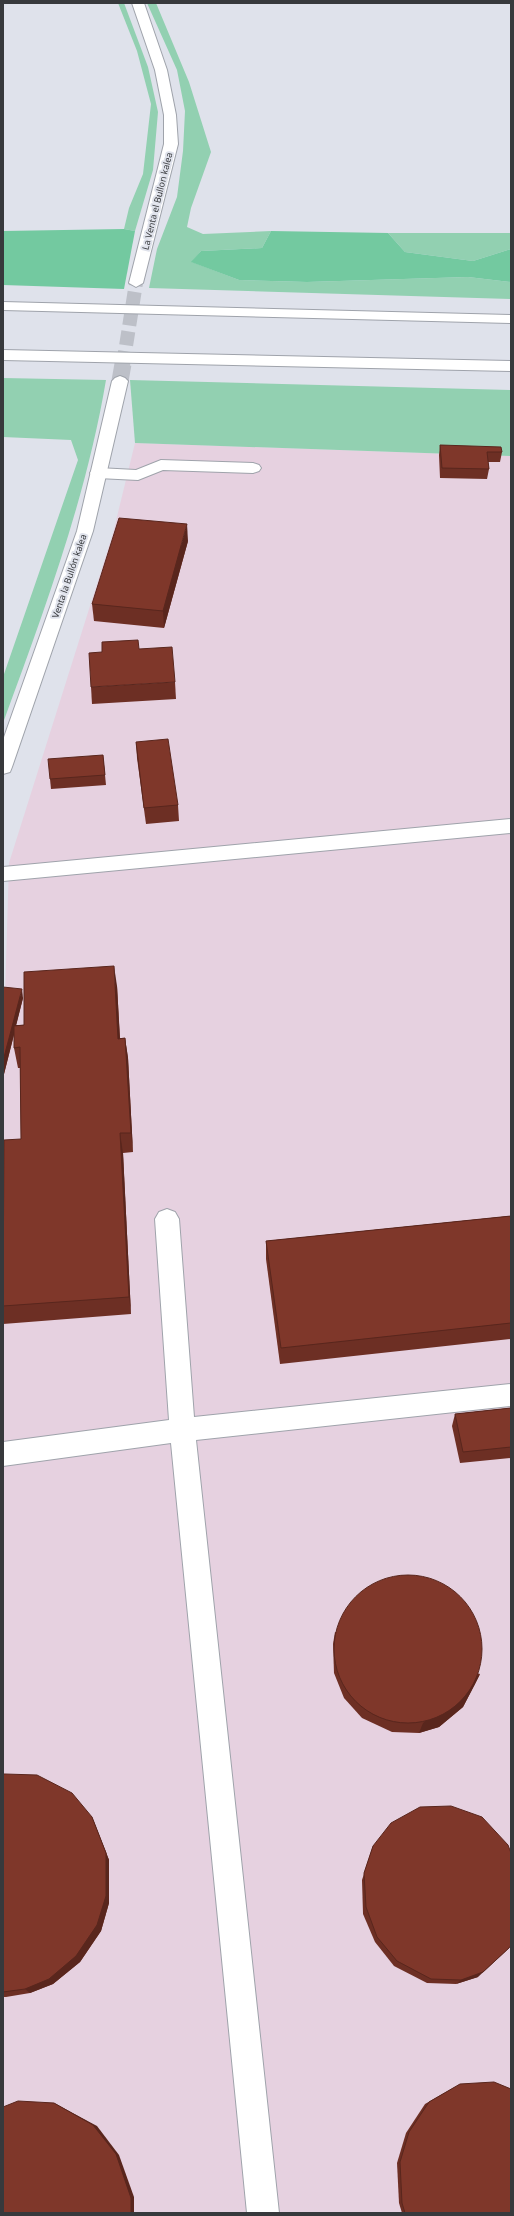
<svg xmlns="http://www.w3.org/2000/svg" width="514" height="2216" font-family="'Noto Sans',sans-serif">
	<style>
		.industrial { fill: #e6d1e0 }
		.green { fill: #92d0b1 }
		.forest { fill: #73c9a0 }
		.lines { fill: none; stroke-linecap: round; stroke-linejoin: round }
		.street-tunnel-far1 { stroke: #bdc0c8; stroke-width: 14; stroke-dasharray: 14 6; stroke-linecap: butt }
		.street-tunnel { stroke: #bdc0c8; stroke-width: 17; stroke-dasharray: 17 8; stroke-linecap: butt }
		.lane-casing { stroke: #9fa3ab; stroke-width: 2 }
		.street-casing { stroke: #9fa3ab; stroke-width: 2 }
		.highway-casing { stroke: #9fa3ab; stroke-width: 2 }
		.lane { fill: #fff; fill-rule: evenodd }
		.street { fill: #fff; fill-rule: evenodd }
		.highway { fill: #fff; fill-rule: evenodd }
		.wall { fill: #6d2f24 }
		.shaded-wall { fill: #59261d }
		.building { fill: #7f372a; stroke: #59261d }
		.labels { text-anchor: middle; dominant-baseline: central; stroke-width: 4; stroke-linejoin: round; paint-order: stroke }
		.far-street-label { font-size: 9px; fill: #37393c; stroke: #dfe2eb }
	</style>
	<rect width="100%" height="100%" fill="#dfe2eb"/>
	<!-- industrial -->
	<path class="industrial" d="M135,443L511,456V2213H3V996H5L9,863L113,533Z"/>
	<!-- green -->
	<g class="green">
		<path d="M118,3H124L148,67L158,112L153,170L135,231L124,229L129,208L143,174L151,104L137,51Z"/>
		<path d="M147,3H156L189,82L211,152L191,208L187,227L203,234L271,231L262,248L201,251L192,262L239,280L307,282L468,277L511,282V299L149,288L157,249L177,197L183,151L185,111L177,70Z"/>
		<path d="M388,233H511V249L473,261L405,252Z"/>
		<path d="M3,378L106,380C86,499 44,611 3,723V677L78,460L71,440L3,437Z"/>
		<path d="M130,380L511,390V456L135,443Z"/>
	</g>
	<!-- forest -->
	<g class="forest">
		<path d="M124,229L135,231L124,289L3,285V231Z"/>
		<path d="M271,231L388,233L405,252L473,261L511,249V282L468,277L307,282L239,280L191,262L201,251L262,248Z"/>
	</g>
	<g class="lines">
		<!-- street-tunnel-far1 -->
		<path class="street-tunnel-far1" d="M123,365L136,283"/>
		<!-- street-tunnel -->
		<path class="street-tunnel" d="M120,381L123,364"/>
		<!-- lane casing -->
		<g class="lane-casing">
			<g id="lane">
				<path d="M161,460L253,463L259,465L261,468L259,471L253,473L163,470L138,480L98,478L92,476L90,473L92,470L98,468L136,470Z"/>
				<path d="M511,819V833L3,881V867Z"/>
				<path d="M167,1209L175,1212L179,1219L194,1417L511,1384V1406L196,1440L279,2213H247L171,1443L3,1466V1442L169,1420L155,1219L159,1212Z"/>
			</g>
		</g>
		<!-- street casing -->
		<g class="street-casing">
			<g id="street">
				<path d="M132,3H144L167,70L176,115L178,144L143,283L136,287L129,283L164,144V115L155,70Z"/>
				<path d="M120,376L125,378L128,381L93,531L12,767L10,772L3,774V740L77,531L112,381L115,378Z"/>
			</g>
		</g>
		<!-- highway casing -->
		<g class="highway-casing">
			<g id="highway">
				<path d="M3,302L511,315V323L3,310Z"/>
				<path d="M3,350L511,361V371L3,360Z"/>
			</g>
		</g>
		<!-- lane -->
		<use href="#lane" class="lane"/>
		<!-- street -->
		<use href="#street" class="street"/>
		<!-- highway -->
		<use href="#highway" class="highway"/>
	</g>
	<!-- wall -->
	<g class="wall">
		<path d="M440,445L502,452L500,462H488L489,469L487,479L440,478L439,455Z"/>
		<path d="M188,541L164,628L94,621L92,604Z"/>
		<path d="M175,682L176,699L92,704L91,687Z"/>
		<path d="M136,742L178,805L179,821L146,824L137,758Z"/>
		<path d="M103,755L106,785L51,789L50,779Z"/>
		<path d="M117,986L120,1038H125L128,1058L133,1152L123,1153L131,1314L3,1324V1236H4L21,1139L20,1068H18L14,1048V1035L3,1078V987L23,998L16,1025H24Z"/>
		<path d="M511,1216V1339L280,1364L266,1259V1241Z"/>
		<path d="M511,1408V1458L460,1463L452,1426L455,1414Z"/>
		<path d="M335,1632L480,1674L475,1684L463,1707L439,1727L419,1733L392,1732L362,1718L344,1698L334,1673L333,1644Z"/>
		<path d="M3,1774L92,1817L109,1860V1903L101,1931L80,1962L53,1984L30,1993L6,1997H3Z"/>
		<path d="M373,1846L478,1977L456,1984L427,1983L394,1966L375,1942L363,1914L362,1880Z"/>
		<path d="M455,2087L511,2213H402L399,2203L397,2163L406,2133L425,2104Z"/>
	</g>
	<!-- shaded-wall -->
	<g class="shaded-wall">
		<path d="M187,524L188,541L164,628L163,611Z"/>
		<path d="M114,966L117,986L121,1059L118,1039Z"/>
		<path d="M22,989L23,998L3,1078V1061Z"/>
		<path d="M125,1038L128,1058L133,1152L131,1133Z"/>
		<path d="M120,1133L123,1153L131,1314L129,1297Z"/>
		<path d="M480,1674L475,1684L463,1707L439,1727L419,1733L423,1723Z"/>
		<path d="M92,1817L109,1860V1903L101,1931L80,1962L53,1984L30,1993L25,1989Z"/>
		<path d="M509,1948L478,1977L456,1984L461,1980Z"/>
		<path d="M54,2103L97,2126L119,2155L134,2197V2213H131Z"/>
	</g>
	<!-- building -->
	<g class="building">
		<path d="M440,445L501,447L502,452H487L489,469L442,468Z"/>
		<path d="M119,518L187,524L163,611L92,604Z"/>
		<path d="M138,640L139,649L172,647L175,682L91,687L89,653L102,652V642Z"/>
		<path d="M168,739L178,805L144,808L136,742Z"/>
		<path d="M103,755L105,775L50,779L48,759Z"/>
		<path d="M114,966L118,1039L125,1038L131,1133H120L129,1297L3,1306L4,1140L21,1139L20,1047L14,1048V1026L24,1025V972Z"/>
		<path d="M3,987L22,989L3,1061Z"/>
		<path d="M511,1216V1323L281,1348L266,1241Z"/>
		<path d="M511,1408V1447L463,1452L455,1414Z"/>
		<circle cx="408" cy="1649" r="74"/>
		<path d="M3,1774H5L37,1775L72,1793L92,1817L106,1853V1896L97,1925L76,1956L49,1979L25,1989L3,1992Z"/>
		<path d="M451,1806L482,1817L508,1845L511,1853V1945L509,1948L483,1972L461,1980L431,1979L397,1961L377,1937L366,1907L364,1873L373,1846L391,1823L420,1807Z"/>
		<path d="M494,2082L511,2089V2213H405L402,2203L400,2162L409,2132L429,2102L460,2084Z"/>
		<path d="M18,2101L54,2103L93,2125L116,2154L131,2198V2213H3V2107Z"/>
	</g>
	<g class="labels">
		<!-- far-street labels -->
		<g class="far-street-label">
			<text transform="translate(157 201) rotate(-76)">La Venta el Bullon kalea</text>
			<text transform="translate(69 576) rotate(-71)">Venta la Bullón kalea</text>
		</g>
	</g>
	<!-- border -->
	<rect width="514" height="2216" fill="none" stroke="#37393c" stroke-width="8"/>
</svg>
